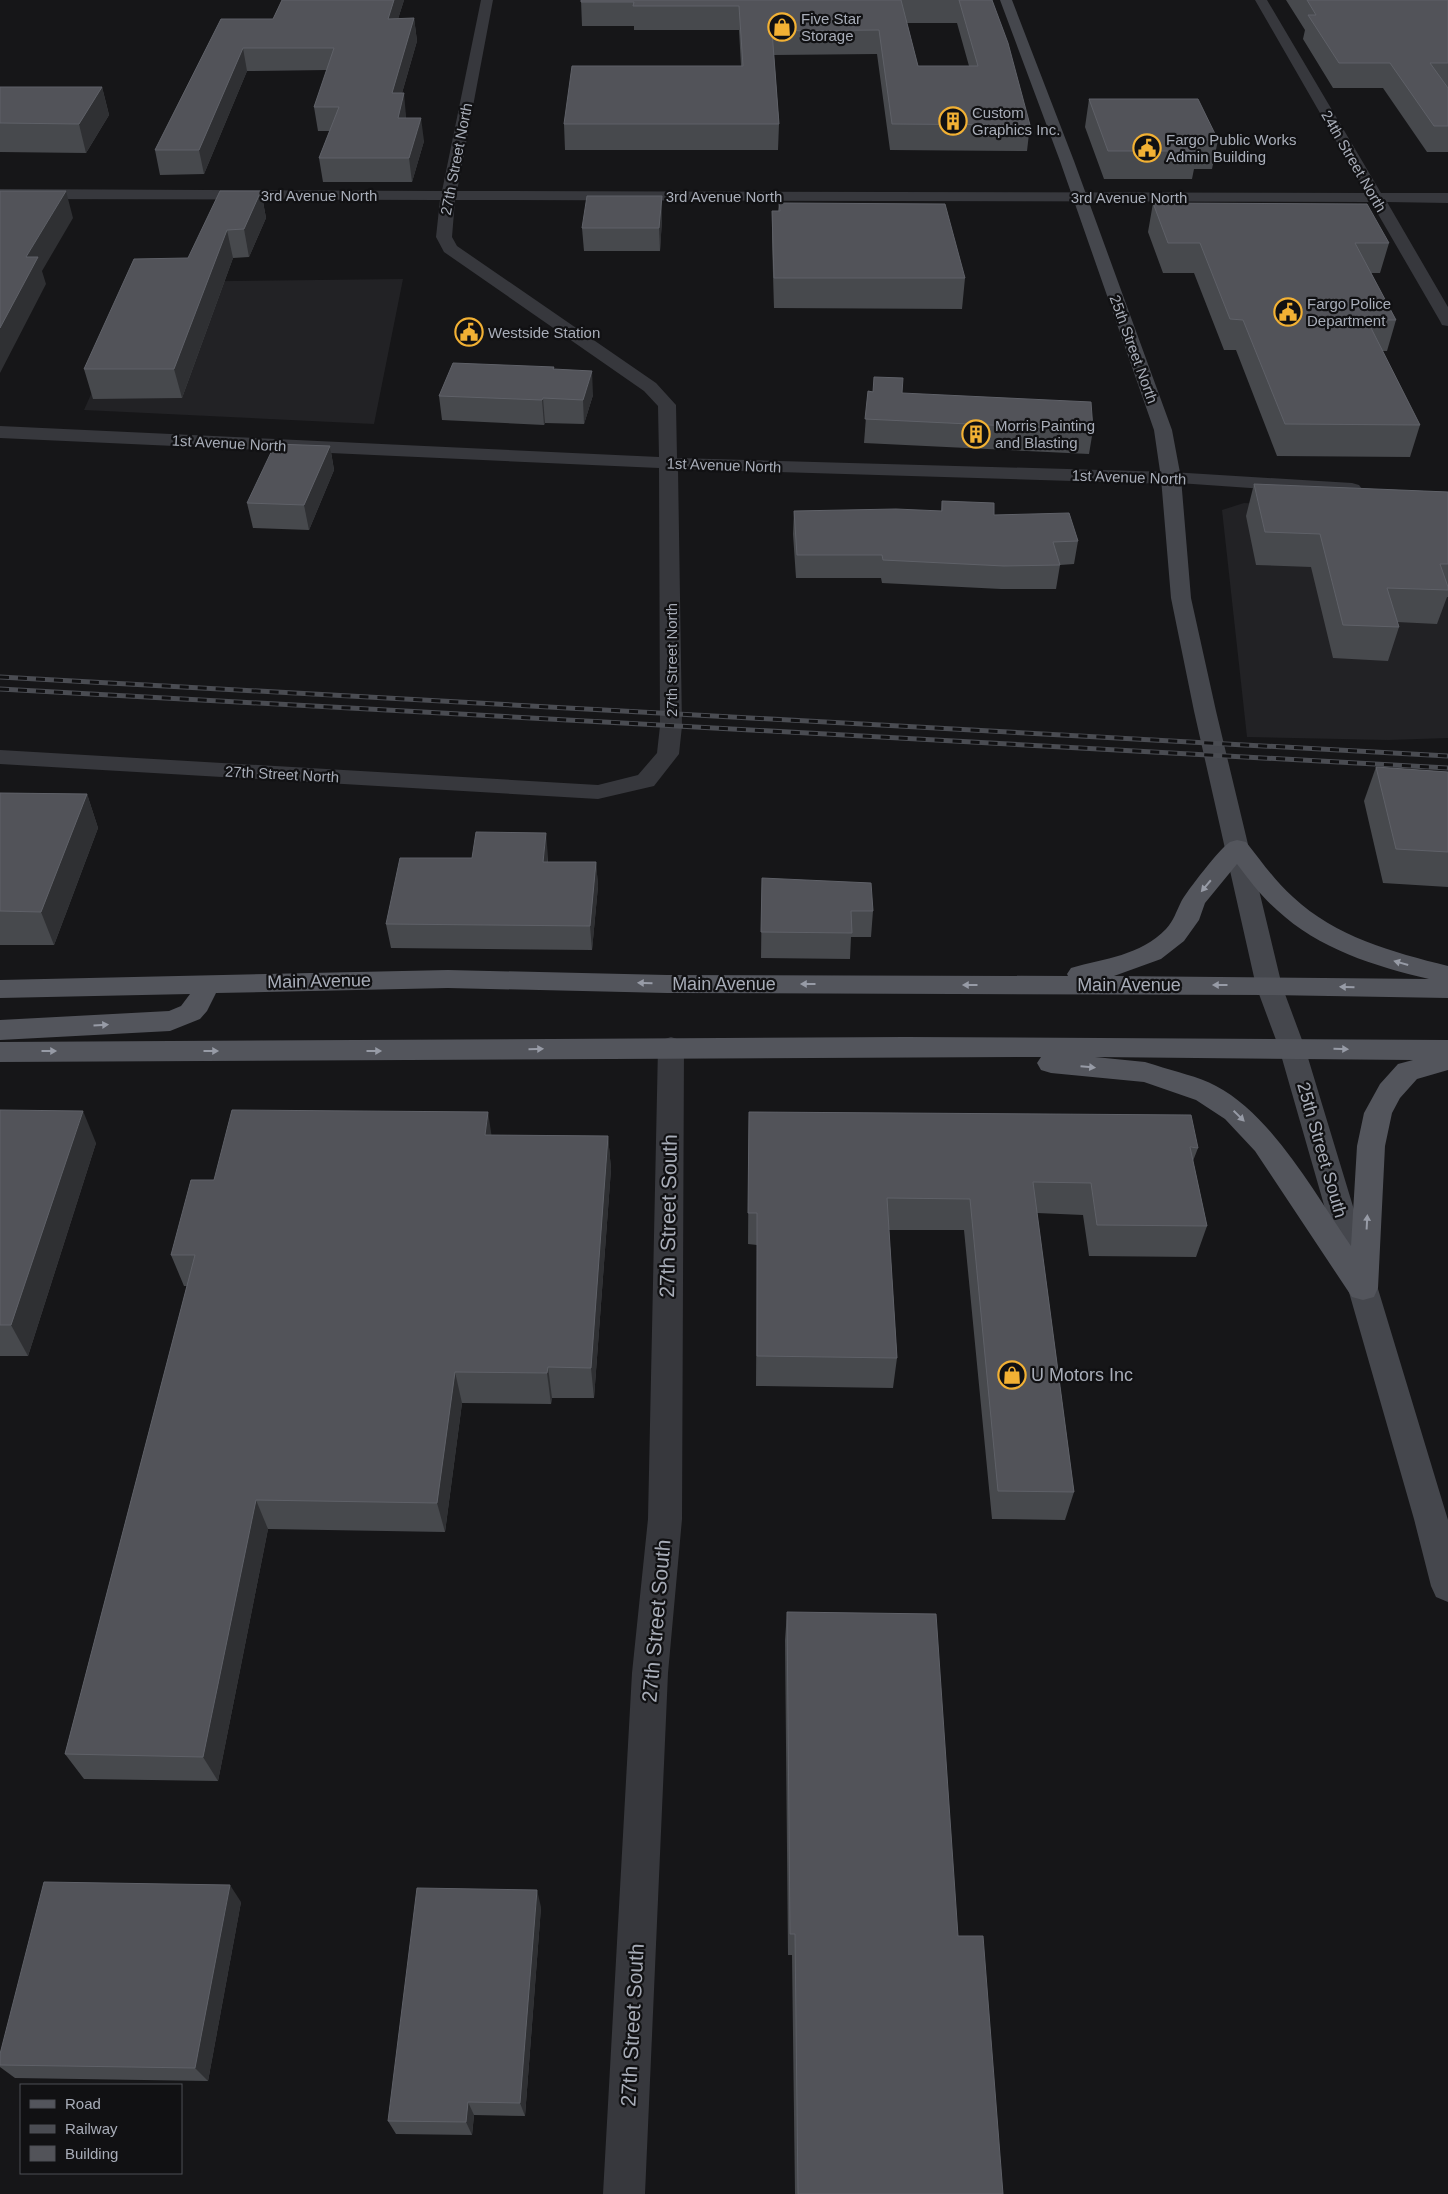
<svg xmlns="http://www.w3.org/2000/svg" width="1448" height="2194" font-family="Arial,sans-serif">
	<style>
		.built { fill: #222225 }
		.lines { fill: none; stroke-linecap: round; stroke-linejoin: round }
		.minor { fill: #37383d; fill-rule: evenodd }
		.tertiary { fill: #37383d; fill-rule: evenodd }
		.secondary { fill: #45474d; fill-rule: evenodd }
		.primary { fill: #53555c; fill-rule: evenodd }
		.rail-casing { stroke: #4a4c52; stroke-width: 5 }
		.rail { stroke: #111113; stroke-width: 3; stroke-dasharray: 9; stroke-linecap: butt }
		.wall { fill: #47494d; fill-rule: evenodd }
		.shaded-wall { fill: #2f3033 }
		.building { fill: #525359; stroke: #5f6168 }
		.oneway { fill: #979ba6 }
		.labels { text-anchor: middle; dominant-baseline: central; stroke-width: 4.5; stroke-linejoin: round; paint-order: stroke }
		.far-poi-label { font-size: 15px; fill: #a8adb8; stroke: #111113; text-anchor: start }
		.far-street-label { font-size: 15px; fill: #a8adb8; stroke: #111113 }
		.street-label { font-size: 18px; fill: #a8adb8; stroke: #111113 }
		.poi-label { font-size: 18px; fill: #a8adb8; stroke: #111113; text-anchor: start }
		.near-street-label { font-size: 21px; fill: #a8adb8; stroke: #111113 }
	</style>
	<rect width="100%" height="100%" fill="#161618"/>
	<!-- built -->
	<g class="built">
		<path d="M403,279L374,424L84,410L141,282Z"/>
		<path d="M1244,503L1448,513V738L1388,740L1247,737L1222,510Z"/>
	</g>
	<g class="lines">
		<!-- minor -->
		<g class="minor">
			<path d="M481,0H493L457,191L1366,193L1255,0H1267L1381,193H1448V203L1387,202L1448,307V326L1442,325L1440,321L1371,202L455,200L452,237L457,246L656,383L676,405L677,458L1171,472L1178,474L1181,478L1178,482L1171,484L678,469L682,726L679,754L654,786L598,799L0,764V750L598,785L638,775L657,753L660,726L659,468L0,438V426L659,457L658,406L644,391L444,252L436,237L440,200L0,199V189L442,191Z"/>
			<path d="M671,1037L680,1040L684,1047L682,1519L668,1673L645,2194H603L632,1673L648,1519L658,1047L662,1040Z"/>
		</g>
		<!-- tertiary -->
		<path class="tertiary" d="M1171,472L1352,483L1359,485L1362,489L1359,493L1352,495L1164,482L1161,478L1164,474Z"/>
		<!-- secondary -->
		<path class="secondary" d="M1000,0H1012L1074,161L1172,430L1181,478L1191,598L1216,711L1282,986L1305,1048L1448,1520V1602L1436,1597L1431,1586L1414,1519L1279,1048L1256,986L1194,711L1171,598L1161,478L1154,430L1060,161Z"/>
		<!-- primary -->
		<g class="primary">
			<path d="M1237,840L1246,842C1261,861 1275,881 1293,897C1336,937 1392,952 1448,966V998L1269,995L667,993L448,988L216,993L207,1011L200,1019L170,1031L0,1040V1020L169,1011L181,1006L190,994L0,998V980L448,970L667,975L1068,976L1067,974L1071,968C1105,958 1140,956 1166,929C1174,920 1176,912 1181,902C1186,892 1221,847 1230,842C1232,841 1235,841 1237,840ZM1237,864C1249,880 1262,897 1277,910C1319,949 1374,966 1429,979L1114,976L1161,959L1184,941L1199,920L1205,903Z"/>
			<path d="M905,1037L1448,1040V1070L1417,1079L1400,1098L1392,1113L1385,1146L1378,1288L1374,1297L1363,1300L1352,1297L1255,1151L1225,1119L1196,1100L1144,1082L1051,1073L1041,1070L1037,1063L1041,1057L0,1062V1042ZM1095,1057L1413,1060L1398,1064L1380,1084L1364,1113L1357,1146L1351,1246C1315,1194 1272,1115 1216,1086C1198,1076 1175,1072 1155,1065L1145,1062Z"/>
		</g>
		<!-- rail casing -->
		<g class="rail-casing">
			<g id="rail">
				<path d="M0,677L1448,756"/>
				<path d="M0,689L1448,768"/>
			</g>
		</g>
		<!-- rail -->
		<use href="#rail" class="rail"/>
	</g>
	<!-- wall -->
	<g class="wall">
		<path d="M282,0H404L398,19L414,18L417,41L402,93L406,118L424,141L412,182H323L319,158L330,131H318L314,107L327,70L247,71L204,174L160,175L155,150L221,19H273Z"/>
		<path d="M581,0H992L1030,125L1027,151L890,150L877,54L774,55L779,124L778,150H565L564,124L741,66L739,30H634V26H582ZM907,23H957L969,66H918Z"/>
		<path d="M1286,0H1448V152H1427L1383,88H1333L1303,39L1305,30Z"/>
		<path d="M0,87H102L109,115L86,153L0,152Z"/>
		<path d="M1089,99L1218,140L1212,169H1194L1192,179H1104L1085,127Z"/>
		<path d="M261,191L266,218L249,257L233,258L182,398L93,399L84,369L188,258Z"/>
		<path d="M779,203L965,278L962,309L774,308L772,241V211H778Z"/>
		<path d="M1153,203L1389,243L1380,273H1371L1396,320L1387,351H1382L1420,425L1410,457L1277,456L1236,350H1224L1194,273H1163L1148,232Z"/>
		<path d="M662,219L660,251H584L582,228Z"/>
		<path d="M554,367V370L593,395L584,424L545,423L544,425L442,420L439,396Z"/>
		<path d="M868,391L1093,430L1089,454L864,443Z"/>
		<path d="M330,446L334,470L309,530L253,528L247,503Z"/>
		<path d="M1254,484L1448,492V597H1447L1437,624L1397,622L1399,627L1388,661L1333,658L1311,567L1256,565L1246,516Z"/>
		<path d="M942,501L994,515L1078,541L1074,564L1060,565L1056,589H1001L882,583L881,578H796L793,534L794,511H941Z"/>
		<path d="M1376,767L1448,772V887L1383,883L1364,801Z"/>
		<path d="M0,793L87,794L98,828L54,945H0Z"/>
		<path d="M548,857V862H596L598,886L592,950L391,948L386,924L472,858Z"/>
		<path d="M762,878L873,911L871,937H851L850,959L761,958Z"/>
		<path d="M0,1110L96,1143L28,1356H0Z"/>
		<path d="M749,1112L1198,1148L1193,1161L1207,1226L1196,1257L1089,1256L1083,1215L1037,1213L1074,1492L1065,1520L992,1519L964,1230H889L897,1358L893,1388L756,1386L757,1245L748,1244Z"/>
		<path d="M491,1135L608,1136L611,1169L594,1398H552L551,1404L462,1403L445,1532L268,1529L218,1781L84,1779L65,1754L187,1286H184L171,1255L214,1180Z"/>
		<path d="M787,1612L958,1936L1003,2194H795L792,1955H788L785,1640Z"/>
		<path d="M241,1902L208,2081L15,2078L0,2067V2054Z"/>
		<path d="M541,1907L525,2116L474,2115L472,2135L396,2134L388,2121Z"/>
	</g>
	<!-- shaded-wall -->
	<g class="shaded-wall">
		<path d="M394,0H404L391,41L388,19Z"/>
		<path d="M414,18L417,41L395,117L392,93Z"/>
		<path d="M243,48L247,71L204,174L199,150Z"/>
		<path d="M102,87L109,115L86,153L79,124Z"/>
		<path d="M404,93L406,116L401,141L398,118Z"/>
		<path d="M421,118L424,141L412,182L409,158Z"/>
		<path d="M66,191L73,218L42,271L46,284L0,373V328L26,257Z"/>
		<path d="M261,191L266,218L249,257L244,229Z"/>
		<path d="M662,196V219L660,251L659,228Z"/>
		<path d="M227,230L233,258L182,398L174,369Z"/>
		<path d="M592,371L593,395L584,424L583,400Z"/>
		<path d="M543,398L545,423L544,425L542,400Z"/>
		<path d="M330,446L334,470L309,530L304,505Z"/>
		<path d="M87,794L98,828L54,945L41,912Z"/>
		<path d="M546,833L548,857L545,886L543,862Z"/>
		<path d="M596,862L598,886L592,950L590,926Z"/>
		<path d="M83,1111L96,1143L28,1356L11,1325Z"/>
		<path d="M488,1112L493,1145L485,1135Z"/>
		<path d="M608,1136L611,1169L594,1398L591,1368Z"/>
		<path d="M548,1367L552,1398L551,1404L547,1373Z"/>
		<path d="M455,1372L462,1403L445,1532L437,1503Z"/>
		<path d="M256,1500L268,1529L218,1781L203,1757Z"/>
		<path d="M230,1885L241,1902L208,2081L195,2068Z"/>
		<path d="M537,1890L541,1907L525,2116L520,2103Z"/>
		<path d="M468,2102L474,2115L472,2135L466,2122Z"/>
	</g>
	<!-- building -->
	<g class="building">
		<path d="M282,0H394L388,19L414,18L392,93H404L398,118H421L409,158H319L339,107H314L334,48H243L199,150H155L221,19H273Z"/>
		<path d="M581,0H901L918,66H978L959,0H992L1008,43L1030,125L892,124L879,30L772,31L779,124H564L572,66H743L739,6H633L634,2H581Z"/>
		<path d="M1307,0H1448V63H1430L1448,88V126H1434L1390,63H1339L1308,15H1316Z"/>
		<path d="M0,87H102L79,124L0,123Z"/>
		<path d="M1089,99H1198L1218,140H1193L1198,151H1108Z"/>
		<path d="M0,191H66L26,257H38L0,328Z"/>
		<path d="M220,191H261L244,229L227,230L174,369H84L134,259L188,258Z"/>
		<path d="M587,196H662L659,228H582Z"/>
		<path d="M779,203L945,204L965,278H774L772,211H780Z"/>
		<path d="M1153,203L1367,204L1389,243H1355L1396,320H1367L1420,425L1285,424L1243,320L1230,319L1200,243H1168Z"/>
		<path d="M453,363L554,367L553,369L592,371L583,400L543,398L542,400L439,396Z"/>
		<path d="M874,377L903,378L902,393L1091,402L1093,430L865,419L868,391L873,392Z"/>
		<path d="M275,444L330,446L304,505L247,503Z"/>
		<path d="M1254,484L1448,492V564H1440L1448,587V590L1387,588L1399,627L1343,625L1320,534L1265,532Z"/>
		<path d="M942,501L994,503V515L1069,513L1078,541L1053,542L1060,565L1004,566L883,560L882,555H797L794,511L896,509L942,511Z"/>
		<path d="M1376,767L1448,772V852L1396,849Z"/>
		<path d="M0,793L87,794L41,912L0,911Z"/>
		<path d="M476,832L546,833L543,862H596L590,926L386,924L400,858H472Z"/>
		<path d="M762,878L871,883L873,911H851L852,933L761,932Z"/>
		<path d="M0,1110L83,1111L11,1325H0Z"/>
		<path d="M232,1110L488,1112L485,1135L608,1136L591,1368L548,1367L547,1373L455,1372L437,1503L256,1500L203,1757L65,1754L195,1255H171L191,1180H214Z"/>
		<path d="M749,1112L1191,1115L1198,1148L1190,1147L1207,1226L1097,1225L1091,1183L1033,1182L1074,1492L998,1491L970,1199L887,1198L897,1358L757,1356V1213H748Z"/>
		<path d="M787,1612L936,1614L958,1936H983L1003,2194H798L795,1934H790Z"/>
		<path d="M44,1882L230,1885L195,2068L0,2065V2054Z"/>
		<path d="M417,1888L537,1890L520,2103L468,2102L466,2122L388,2121Z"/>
	</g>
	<!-- one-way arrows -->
	<defs><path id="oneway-solid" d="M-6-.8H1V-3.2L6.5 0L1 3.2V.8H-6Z" transform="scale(1.25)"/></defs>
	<g class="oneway">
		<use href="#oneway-solid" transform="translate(1206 886) rotate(130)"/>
		<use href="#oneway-solid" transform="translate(1401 963) rotate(-164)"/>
		<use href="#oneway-solid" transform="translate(645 983) rotate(-179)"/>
		<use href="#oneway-solid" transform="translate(808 984) rotate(-180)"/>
		<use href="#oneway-solid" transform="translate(970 985) rotate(180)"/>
		<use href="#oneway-solid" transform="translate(1220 985) rotate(-180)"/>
		<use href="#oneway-solid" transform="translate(1347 987) rotate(-179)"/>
		<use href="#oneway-solid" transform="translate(101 1025) rotate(-3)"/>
		<use href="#oneway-solid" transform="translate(536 1049) rotate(-1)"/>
		<use href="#oneway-solid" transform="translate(1341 1049) rotate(1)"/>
		<use href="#oneway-solid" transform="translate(49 1051)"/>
		<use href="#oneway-solid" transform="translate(211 1051)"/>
		<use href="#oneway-solid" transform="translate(374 1051)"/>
		<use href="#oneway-solid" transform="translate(1088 1067) rotate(5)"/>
		<use href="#oneway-solid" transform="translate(1239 1116) rotate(44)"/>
		<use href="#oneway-solid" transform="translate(1367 1222) rotate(-87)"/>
	</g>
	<!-- icons -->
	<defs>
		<g id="shop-ring" transform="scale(1.4375)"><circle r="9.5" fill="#111113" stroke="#f2b134" stroke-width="1.5"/><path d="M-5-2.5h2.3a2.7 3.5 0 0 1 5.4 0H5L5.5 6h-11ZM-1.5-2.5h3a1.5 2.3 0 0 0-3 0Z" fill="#f2b134"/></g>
		<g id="building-ring" transform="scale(1.4375)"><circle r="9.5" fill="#111113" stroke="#f2b134" stroke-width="1.5"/><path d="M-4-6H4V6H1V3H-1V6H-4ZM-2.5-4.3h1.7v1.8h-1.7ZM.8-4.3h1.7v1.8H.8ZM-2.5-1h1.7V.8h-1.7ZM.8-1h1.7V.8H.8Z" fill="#f2b134"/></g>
		<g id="civic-ring" transform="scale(1.4375)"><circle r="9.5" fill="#111113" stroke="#f2b134" stroke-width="1.5"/><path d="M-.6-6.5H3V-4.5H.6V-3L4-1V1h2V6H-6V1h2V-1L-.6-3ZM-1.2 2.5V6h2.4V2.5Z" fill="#f2b134"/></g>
	</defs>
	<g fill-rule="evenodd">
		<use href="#shop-ring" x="782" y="27"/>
		<use href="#building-ring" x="953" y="121"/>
		<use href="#civic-ring" x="1147" y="148"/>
		<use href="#civic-ring" x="1288" y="312"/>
		<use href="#civic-ring" x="469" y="332"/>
		<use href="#building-ring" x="976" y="434"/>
		<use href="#shop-ring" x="1012" y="1375"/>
	</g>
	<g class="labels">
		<!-- far-poi labels -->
		<g class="far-poi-label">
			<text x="801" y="18">Five Star<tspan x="801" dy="17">Storage</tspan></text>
			<text x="972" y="112">Custom<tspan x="972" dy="17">Graphics Inc.</tspan></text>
			<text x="1166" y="139">Fargo Public Works<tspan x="1166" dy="17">Admin Building</tspan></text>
			<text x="1307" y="303">Fargo Police<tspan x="1307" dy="17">Department</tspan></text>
			<text x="488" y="332">Westside Station</text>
			<text x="995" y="425">Morris Painting<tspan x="995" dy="17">and Blasting</tspan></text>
		</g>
		<!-- far-street labels -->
		<g class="far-street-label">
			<text transform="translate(456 159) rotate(-79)">27th Street North</text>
			<text transform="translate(1354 161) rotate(60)">24th Street North</text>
			<text x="319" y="195">3rd Avenue North</text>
			<text x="724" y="196">3rd Avenue North</text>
			<text x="1129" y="197">3rd Avenue North</text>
			<text transform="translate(1134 349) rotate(70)">25th Street North</text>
			<text transform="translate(229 443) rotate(3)">1st Avenue North</text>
			<text transform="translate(724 465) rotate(2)">1st Avenue North</text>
			<text transform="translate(1129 477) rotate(2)">1st Avenue North</text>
			<text transform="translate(671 660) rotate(-90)">27th Street North</text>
			<text transform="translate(282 774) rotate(3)">27th Street North</text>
		</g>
		<!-- street labels -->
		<g class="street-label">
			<text transform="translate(319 981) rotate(-1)">Main Avenue</text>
			<text x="724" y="984">Main Avenue</text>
			<text x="1129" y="985">Main Avenue</text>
			<text transform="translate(1322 1150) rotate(74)">25th Street South</text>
		</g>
		<!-- poi labels -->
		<g class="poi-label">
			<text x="1031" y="1375">U Motors Inc</text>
		</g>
		<!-- near-street labels -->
		<g class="near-street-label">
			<text transform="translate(668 1216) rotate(-89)">27th Street South</text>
			<text transform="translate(656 1621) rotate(-85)">27th Street South</text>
			<text transform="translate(632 2025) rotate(-87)">27th Street South</text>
		</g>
	</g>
	<!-- legend -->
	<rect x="20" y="2084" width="162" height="90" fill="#111113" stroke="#4d4f55"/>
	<rect x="30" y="2100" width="25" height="8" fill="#53555c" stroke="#4d4f55"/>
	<text x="65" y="2109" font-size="15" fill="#a8adb8">Road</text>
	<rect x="30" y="2125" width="25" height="8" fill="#4a4c52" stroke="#4d4f55"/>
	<text x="65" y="2134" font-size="15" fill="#a8adb8">Railway</text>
	<rect x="30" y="2146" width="25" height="15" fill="#525359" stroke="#4d4f55"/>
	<text x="65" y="2159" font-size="15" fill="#a8adb8">Building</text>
</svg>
